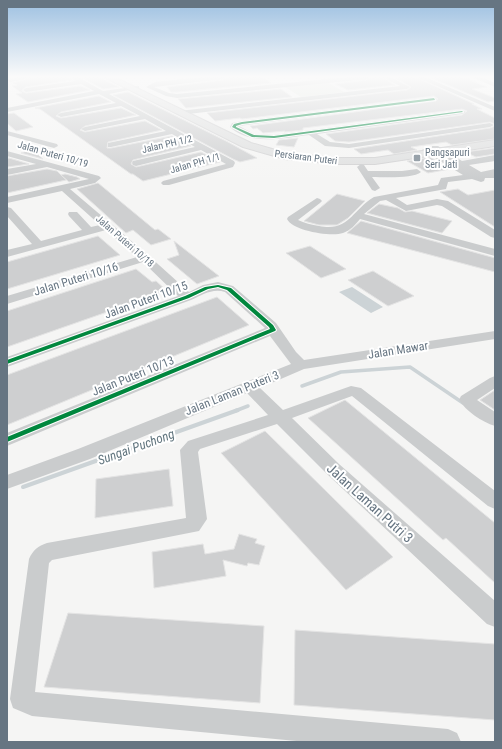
<svg xmlns="http://www.w3.org/2000/svg" width="502" height="749" font-family="'Roboto Condensed',sans-serif">
	<style>
		.green { fill: #e4e8e2 }
		.water { fill: #ccd3d6 }
		.lines { fill: none; stroke-linecap: round; stroke-linejoin: round }
		.stream-far1 { stroke: #ccd3d6; stroke-width: 3.5 }
		.stream { stroke: #ccd3d6; stroke-width: 4 }
		.building { fill: #cecfd0; stroke: #e4e4e4 }
		.major-casing { stroke: #d1d1d2; stroke-width: 2 }
		.minor { fill: #cacccd; fill-rule: evenodd }
		.major { fill: #dfe0e0; fill-rule: evenodd }
		.cycleway-casing { stroke: #fff; stroke-width: 2 }
		.cycleway { fill: #00873e; fill-rule: evenodd }
		.poi-dot { fill: #98a2aa; stroke: #fff; stroke-width: 1.5 }
		.labels { text-anchor: middle; dominant-baseline: central; stroke-width: 4; stroke-linejoin: round; paint-order: stroke }
		.far-street-label { font-size: 10px; fill: #667582; stroke: #fff }
		.far-poi-label { font-size: 10px; fill: #667582; stroke: #fff; text-anchor: start }
		.street-label { font-size: 12px; fill: #667582; stroke: #fff }
		.water-label { font-size: 13px; font-style: italic; fill: #62767f; stroke: #fff }
		.near-street-label { font-size: 14px; fill: #667582; stroke: #fff }
	</style>
	<rect width="100%" height="100%" fill="#f5f5f4"/>
	<!-- green -->
	<path class="green" d="M327,82L344,92L301,97L285,87Z"/>
	<!-- water -->
	<path class="water" d="M352,287L383,307L371,313L339,292Z"/>
	<g class="lines">
		<!-- stream-far1 -->
		<g class="stream-far1">
			<path d="M302,386L341,372L410,367L463,403"/>
			<path d="M235,411L248,406"/>
		</g>
		<!-- stream -->
		<path class="stream" d="M23,487L238,410"/>
	</g>
	<!-- building -->
	<g class="building">
		<path d="M35,77H69L72,80L26,87L22,90V91L26,93L81,86L90,90L28,102L16,94L22,93L12,86L17,85L13,83Z"/>
		<path d="M81,77H98L119,87L103,89Z"/>
		<path d="M227,77H262L271,83L177,92H171L167,87L223,80Z"/>
		<path d="M372,77H381L395,85L348,90L335,84L368,80Z"/>
		<path d="M394,77H415L474,104H472L482,109H477L495,118V124L490,122L349,142L335,141L326,134L462,115L467,111L462,109L303,128V130L284,132L285,131L263,133L257,128L253,129L250,126L436,101L438,99L434,96L242,119L240,118L215,121L207,113L407,90L411,87Z"/>
		<path d="M429,77H462L487,87L472,89L495,98V101L488,102Z"/>
		<path d="M281,89L292,97L186,108L178,99Z"/>
		<path d="M128,92L228,142L257,158L240,162L233,159L113,95Z"/>
		<path d="M99,96L111,102L61,112L56,116L61,118L121,108L136,115L85,126L80,130L85,132L145,121L162,130L108,142L107,148H111L172,136L191,146L133,160L131,164L136,167L201,152L220,162L143,181L133,174H131L40,109L35,108Z"/>
		<path d="M14,113L33,127L16,131L7,123V114Z"/>
		<path d="M495,126V139L452,145L446,142L411,147L417,150L394,154L388,150L361,154L354,149L490,128Z"/>
		<path d="M298,138L294,147L276,145L279,140Z"/>
		<path d="M495,148V154L476,157L465,152Z"/>
		<path d="M32,149L43,159L21,153Z"/>
		<path d="M430,157L450,169L428,173L407,161Z"/>
		<path d="M9,158L29,164L7,167V159Z"/>
		<path d="M47,169L57,171L66,180L7,193V176Z"/>
		<path d="M65,174L77,177L80,179L69,182L61,175Z"/>
		<path d="M98,183L155,230L158,229L171,239L151,245L133,230L126,233L77,189Z"/>
		<path d="M458,189L468,195L495,190V227L440,192Z"/>
		<path d="M337,194L365,201L348,218L337,225H319L304,221Z"/>
		<path d="M379,204L398,208L405,212L412,211L452,221L442,233L367,213Z"/>
		<path d="M361,221L495,258V272L347,233Z"/>
		<path d="M98,236L120,255L7,289V262Z"/>
		<path d="M174,241L219,276L197,284L167,259L179,255Z"/>
		<path d="M310,246L346,269L321,278L286,253Z"/>
		<path d="M136,269L152,282L156,281L167,291L7,347V311Z"/>
		<path d="M373,271L414,296L388,306L348,280Z"/>
		<path d="M217,297L249,325L7,425V375Z"/>
		<path d="M495,390V410L480,400Z"/>
		<path d="M345,400L495,523V583L446,538L443,540L308,418Z"/>
		<path d="M265,431L393,557L346,590L221,453Z"/>
		<path d="M169,469L173,506L95,518L96,479Z"/>
		<path d="M239,534L257,539L255,543L265,546L259,565L248,563L247,566L223,560L226,576L154,588L152,552L203,544L205,554L234,549Z"/>
		<path d="M68,613L264,626L260,703L44,687Z"/>
		<path d="M295,630L495,644V720L294,705Z"/>
	</g>
	<g class="lines">
		<!-- major casing -->
		<g class="major-casing">
			<path id="major" d="M104,77H114L251,143L286,153L337,158H375L495,140V146L375,164H337L285,159L243,147Z"/>
		</g>
		<!-- minor -->
		<g class="minor">
			<path d="M17,77H34L10,82L7,80Z"/>
			<path d="M70,77H78L103,91L139,86V88L109,94L234,161L235,163L233,167L169,185H163L161,183L163,181L226,164L201,150L136,166L133,165L132,163L133,161L195,147L172,134L111,147H108V143L166,131L145,119L85,131L81,129L85,127L140,116L121,106L61,117L57,115L61,113L116,103L99,94L7,112V108L94,91L81,84L26,92L23,90L26,88L76,81Z"/>
			<path d="M204,77H226L223,79L154,87L169,93L177,94L348,77H371L368,79L177,98L166,96L146,87L155,82Z"/>
			<path d="M382,77H390L410,87L407,89L179,115L175,113L179,111L400,86Z"/>
			<path d="M416,77H425L495,107V111Z"/>
			<path d="M472,77H481L495,83V87Z"/>
			<path d="M434,97L437,99L436,100L239,126L254,134L274,135L462,110L466,112L462,114L317,134L330,142L349,144L490,123L494,125L490,127L349,148L325,146L309,135C284,138 250,146 230,127L232,123L242,121Z"/>
			<path d="M7,131L57,144L58,146L54,148L7,135Z"/>
			<path d="M432,146H438L462,161L495,155V161L469,165L481,172L495,169V178H485L484,181L481,182L472,179L448,182L446,189L396,198L407,205L437,199L448,201L495,230V238L491,237L442,206L437,205L406,211L386,200L380,201L364,214L495,249V256L360,219C355,225 351,230 343,233C331,237 293,231 287,219L288,217L317,198L320,199L322,201L320,203L298,220C304,223 312,225 319,226C349,232 351,211 374,197L438,185L441,178L463,175L422,150L426,148L438,153L432,150Z"/>
			<path d="M7,151L99,176L101,178L95,183L70,189L149,256L189,292L203,285L218,282L233,286L276,323L296,352L304,360L495,331V339L304,369L260,388L283,410L351,386L361,388L495,491V509L488,506L352,396L292,418L339,464L495,601V627L487,624L327,474L277,424L200,449L198,452L207,519L199,531L52,560L49,563L35,692L448,729L457,733L461,742H307L32,716L13,708L10,699L29,559C33,550 38,546 47,543L186,518L180,450L188,441L268,415L247,393L90,459L7,489V475L78,449L291,364L270,336L7,446V433L265,328L225,292C212,288 203,295 191,300L7,367V357L178,296L143,262L7,304V296L137,257L106,230L7,257V250L32,244L7,216V207L11,208L41,241L82,230L69,216L68,214L69,212H77L91,227L100,225L62,191L7,203V197L89,179L47,167L7,175V169L36,164L7,156Z"/>
			<path d="M361,164L364,165L368,171H402L417,169L421,172C413,179 384,177 372,177L380,188L375,191L372,190L357,167Z"/>
			<path d="M495,376V388L477,400L495,412V426C482,422 466,411 459,400L461,396L490,378Z"/>
		</g>
		<!-- major -->
		<use href="#major" class="major"/>
		<!-- cycleway casing -->
		<g class="cycleway-casing">
			<g id="cycleway">
				<path d="M434,98L435,100L242,124L236,126V127L254,135L274,136L462,111L463,112L274,138L252,137L232,127L234,124L242,122Z"/>
				<path d="M218,285L231,288L273,325L276,330L275,331L7,442V437L270,329L269,327L227,290L218,287L208,289L189,298L7,364V360L185,296L205,287Z"/>
			</g>
		</g>
		<!-- cycleway -->
		<use href="#cycleway" class="cycleway"/>
	</g>
	<!-- sky -->
	<linearGradient id="sky" x2="0" y2="1"><stop stop-color="#9dc0e1"/><stop offset="0.42" stop-color="#fafafa"/><stop offset="1" stop-color="#fafafa" stop-opacity="0"/></linearGradient>
	<rect width="502" height="182" fill="url(#sky)"/>
	<!-- markers -->
	<rect class="poi-dot" x="413" y="154" width="8" height="8" rx="2"/>
	<g class="labels">
		<!-- far-street labels -->
		<g class="far-street-label">
			<text transform="translate(167 144) rotate(-13)">Jalan PH 1/2</text>
			<text transform="translate(53 154) rotate(16)">Jalan Puteri 10/19</text>
			<text transform="translate(306 157) rotate(7)">Persiaran Puteri</text>
			<text transform="translate(195 163) rotate(-16)">Jalan PH 1/1</text>
			<text transform="translate(125 241) rotate(41)">Jalan Puteri 10/18</text>
		</g>
		<!-- far-poi labels -->
		<g class="far-poi-label">
			<text x="425" y="152">Pangsapuri<tspan x="425" dy="12">Seri Jati</tspan></text>
		</g>
		<!-- street labels -->
		<g class="street-label">
			<text transform="translate(76 279) rotate(-17)">Jalan Puteri 10/16</text>
			<text transform="translate(146 300) rotate(-20)">Jalan Puteri 10/15</text>
			<text transform="translate(398 350) rotate(-9)">Jalan Mawar</text>
			<text transform="translate(133 376) rotate(-22)">Jalan Puteri 10/13</text>
			<text transform="translate(232 393) rotate(-22)">Jalan Laman Puteri 3</text>
		</g>
		<!-- water labels -->
		<g class="water-label">
			<text transform="translate(136 447) rotate(-20)">Sungai Puchong</text>
		</g>
		<!-- near-street labels -->
		<g class="near-street-label">
			<text transform="translate(370 503) rotate(42)">Jalan Laman Putri 3</text>
		</g>
	</g>
	<!-- border -->
	<rect width="502" height="749" fill="none" stroke="#667582" stroke-width="16"/>
</svg>
